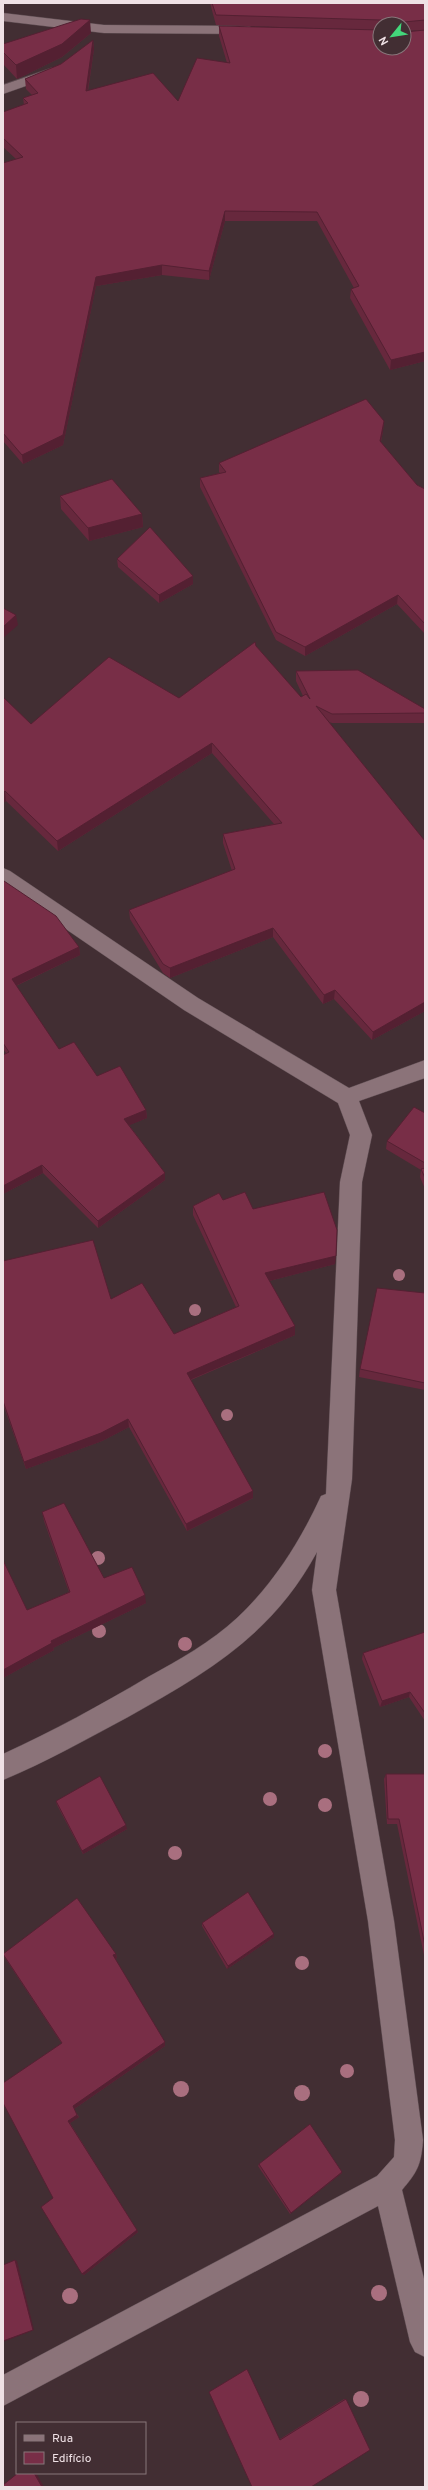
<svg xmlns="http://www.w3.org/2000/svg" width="428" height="2490" font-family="Overpass,sans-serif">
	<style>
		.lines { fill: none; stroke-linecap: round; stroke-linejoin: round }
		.minor-casing { stroke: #5c4b50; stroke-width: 1 }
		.minor { fill: #8b7379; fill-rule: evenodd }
		.tree { fill: #a96f7f }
		.wall { fill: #67283d; fill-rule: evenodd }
		.shaded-wall { fill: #542032 }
		.building { fill: #782e47; stroke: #542032 }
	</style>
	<rect width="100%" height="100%" fill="#422e33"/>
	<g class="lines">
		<!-- minor casing -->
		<g class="minor-casing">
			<g id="minor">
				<path d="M3,13L104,25L249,26L256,30L249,34L104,33L3,21Z"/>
				<path d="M52,68L59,72L57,75L3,94V85Z"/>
				<path d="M3,868L10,871L198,998L349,1088L425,1060V1078L359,1101L372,1135L362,1182L352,1479L336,1590L394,1921L423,2140C421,2165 418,2171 402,2190L425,2283V2357L415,2352L410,2342L378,2206L3,2406V2375L377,2176L394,2157L395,2140L368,1921L312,1590L317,1552C272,1635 208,1672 128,1717C87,1739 46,1762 3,1780V1754C53,1731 101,1705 148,1677C179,1660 211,1642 237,1618C273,1584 300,1542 321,1496L326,1494L340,1182L350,1135L338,1103L184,1010L3,886Z"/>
			</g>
		</g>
		<!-- minor -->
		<use href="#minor" class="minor"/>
	</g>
	<!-- trees -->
	<g class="tree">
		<circle cx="399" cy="1275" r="6"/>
		<circle cx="195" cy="1310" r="6"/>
		<circle cx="227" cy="1415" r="6"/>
		<circle cx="98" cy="1558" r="7"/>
		<circle cx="99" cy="1631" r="7"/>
		<circle cx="185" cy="1644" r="7"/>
		<circle cx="325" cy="1751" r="7"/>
		<circle cx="270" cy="1799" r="7"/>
		<circle cx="325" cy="1805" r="7"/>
		<circle cx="175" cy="1853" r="7"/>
		<circle cx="302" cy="1963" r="7"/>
		<circle cx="347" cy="2071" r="7"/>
		<circle cx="181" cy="2089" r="8"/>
		<circle cx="302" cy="2093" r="8"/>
		<circle cx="379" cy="2293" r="8"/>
		<circle cx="70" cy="2296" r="8"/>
		<circle cx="361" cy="2399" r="8"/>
	</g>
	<!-- wall -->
	<g class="wall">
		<path d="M210,3H425V361L390,370L350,298L351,289L354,288L317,221H225L209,280L162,275L96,286L63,445L23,464L3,441V163L16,159L3,147V112L24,105L23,98L32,95L26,89L25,79L61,64L93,40L94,49L88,91L178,101L227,63L219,36V26L380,48L404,24H380V30L216,25ZM425,30L405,32V31Z"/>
		<path d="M91,33L62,57L17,79L3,64V44Z"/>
		<path d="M384,421L383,431L381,442L417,485L425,489V634L397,604L305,656L276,640L200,487V478L220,473L219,472V463Z"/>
		<path d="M60,496L142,514L143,527L89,541L61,509Z"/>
		<path d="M117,559L193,576V584L159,603L118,567Z"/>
		<path d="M256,646L301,697L303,696L296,681V671L425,709V723H332L329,722L425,841V1011L372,1040L334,999L323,1004L273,937L170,978L163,973L130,919L129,910L232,871L223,843V834L274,824L212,753L58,851L6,801L3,803V697L31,724L179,698Z"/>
		<path d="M3,882L79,947L80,955L16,986L59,1049L97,1076L146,1110L147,1118L129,1125L165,1173V1180L98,1228L43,1173L3,1194V1055L6,1053L3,1049Z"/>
		<path d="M425,1113V1189L420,1177L421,1170L386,1149L387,1141Z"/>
		<path d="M223,1200L253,1209L335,1264L269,1281L295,1326V1335L191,1380L253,1498L187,1531L129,1427L102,1441L26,1469L3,1404V1261L111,1299L174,1334L236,1307L193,1215V1206Z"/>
		<path d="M425,1293V1390L359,1377L360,1369Z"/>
		<path d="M42,1512L104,1578L146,1603L53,1648L54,1650L3,1678V1560L27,1610L69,1592L44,1521Z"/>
		<path d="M425,1632V1721L409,1697L380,1707L362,1659L363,1653Z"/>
		<path d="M386,1774H425V1960L397,1824H387L384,1779Z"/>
		<path d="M56,1801L127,1829L83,1854L57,1805Z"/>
		<path d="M202,1923L274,1937L227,1969L202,1926Z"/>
		<path d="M3,1954H116L117,1958L115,1959L165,2042V2046L74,2109L79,2117L70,2123L138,2232L84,2275L82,2274L53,2198L62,2044L5,1958Z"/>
		<path d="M259,2164L342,2172V2173L290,2214L258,2166Z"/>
		<path d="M344,2399H346L311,2487L280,2439Z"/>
	</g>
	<!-- shaded-wall -->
	<g class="shaded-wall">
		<path d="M90,20L91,33L62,57L17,79L16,65Z"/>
		<path d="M93,40L94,49L86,101V91Z"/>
		<path d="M225,211V221L209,280V271Z"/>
		<path d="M162,265V275L96,286L63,445L23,464L22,455L96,277Z"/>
		<path d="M425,352V361L390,370L391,360Z"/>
		<path d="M384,421L383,431L379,450L380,441Z"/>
		<path d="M142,514L143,527L89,541L88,528Z"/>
		<path d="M193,576V584L159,603V595Z"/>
		<path d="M398,595L397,604L305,656V647Z"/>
		<path d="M16,615L18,625L3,638V627Z"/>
		<path d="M212,743V753L58,851L57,841Z"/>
		<path d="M5,791L6,801L3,803V793Z"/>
		<path d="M273,928V937L170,978V968Z"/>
		<path d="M79,947L80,955L13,987L12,979Z"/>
		<path d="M335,990L334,999L323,1004L324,995Z"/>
		<path d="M425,1002V1011L372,1040L373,1032Z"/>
		<path d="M146,1110L147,1118L125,1127L124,1119Z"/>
		<path d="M42,1165L43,1173L3,1194V1186Z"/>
		<path d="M165,1173V1180L98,1228V1221Z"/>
		<path d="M336,1256L335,1264L265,1282V1273Z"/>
		<path d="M295,1326V1335L187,1381V1373Z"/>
		<path d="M128,1419L129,1427L102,1441L26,1469L24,1462Z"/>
		<path d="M253,1491V1498L187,1531L186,1524Z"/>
		<path d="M145,1595L146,1603L53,1648L54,1650L3,1678V1670L51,1641Z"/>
		<path d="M410,1692L409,1697L380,1707L382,1701Z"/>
		<path d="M126,1825L127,1829L83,1854L82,1851Z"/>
		<path d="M274,1934V1937L227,1969L228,1966Z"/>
		<path d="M116,1954L117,1958L114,1960L113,1955Z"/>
		<path d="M165,2042V2046L74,2109L73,2106Z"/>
		<path d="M77,2115L79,2117L70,2123L68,2121Z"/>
		<path d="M342,2172V2173L290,2214L291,2213Z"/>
		<path d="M137,2230L138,2232L84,2275L82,2274Z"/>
		<path d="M15,2260L17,2261L34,2330L3,2342Z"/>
		<path d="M34,2473H36L44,2487H42Z"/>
	</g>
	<!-- building -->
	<g class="building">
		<path d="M212,3H425V20L404,22V24H381V20L216,15Z"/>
		<path d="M81,19L90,20L62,44L16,65L3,52V44Z"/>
		<path d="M404,25L405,32L425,30V352L391,360L351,289L359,286L317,212L225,211L209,271L162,265L96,277L63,435L22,455L3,433V163L23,157L3,138V112L28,103L23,98L38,93L25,79L61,64L93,40L86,91L153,73L178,101L197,58L230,63L219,26L380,30V48H404Z"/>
		<path d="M366,399L384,421L380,441L417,485L425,489V624L398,595L305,647L276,632L200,478L226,472L219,463Z"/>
		<path d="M112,479L142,514L88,528L60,496Z"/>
		<path d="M150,527L193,576L159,595L117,559Z"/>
		<path d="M3,608L16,615L3,627Z"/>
		<path d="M255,642L256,646L301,697L306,694L310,699L296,671L358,670L425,709V713L332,714L316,706L425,841V1002L373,1032L335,990L324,995L273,928L170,968L163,964L129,910L235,869L223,834L282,823L212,743L57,841L5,791L3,793V697L31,724L109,657L179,698Z"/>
		<path d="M4,881L56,916L79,947L12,979L59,1049L74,1042L97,1076L120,1066L146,1110L124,1119L165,1173L98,1221L42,1165L3,1186V1055L9,1052L3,1043V882Z"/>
		<path d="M414,1107L425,1113V1163L387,1141Z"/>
		<path d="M425,1168V1178L421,1169Z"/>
		<path d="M245,1192L253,1209L324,1192L337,1230L336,1256L265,1273L295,1326L187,1373L253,1491L186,1524L128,1419L101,1433L24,1462L3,1401V1261L93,1240L111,1299L142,1283L174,1334L239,1306L193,1206L219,1193L223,1200Z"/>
		<path d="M377,1288L425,1293V1383L360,1369Z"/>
		<path d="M64,1503L104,1578L132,1567L145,1595L51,1641L52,1643L3,1670V1560L27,1610L70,1592L42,1512Z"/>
		<path d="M425,1632V1713L410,1692L382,1701L363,1653Z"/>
		<path d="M386,1774H425V1946L399,1819H388Z"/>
		<path d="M100,1776L126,1825L82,1851L56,1801Z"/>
		<path d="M248,1892L274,1934L228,1966L202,1923Z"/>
		<path d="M77,1898L116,1954L113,1955L165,2042L73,2106L77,2115L68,2121L137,2230L82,2274L41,2207L53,2198L3,2103V2083L62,2043L3,1954Z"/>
		<path d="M310,2124L342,2172L291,2213L259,2164Z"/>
		<path d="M15,2260L33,2330L3,2341V2265Z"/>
		<path d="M247,2369L280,2440L346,2399L370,2450L311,2487H252L209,2392Z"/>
		<path d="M18,2473H34L42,2487H3V2485Z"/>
	</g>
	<!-- border -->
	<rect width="428" height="2490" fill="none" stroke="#efe1e5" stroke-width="8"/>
	<!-- legend -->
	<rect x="16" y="2422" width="130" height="52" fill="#422e33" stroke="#87767a"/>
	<rect x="24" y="2435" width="20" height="6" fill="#8b7379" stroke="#87767a"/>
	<text x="52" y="2442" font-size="12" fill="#efe1e5">Rua</text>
	<rect x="24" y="2452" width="20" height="12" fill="#782e47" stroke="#87767a"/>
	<text x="52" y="2462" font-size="12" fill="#efe1e5">Edifício</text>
	<!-- north arrow -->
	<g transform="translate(392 36) rotate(240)"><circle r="19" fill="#422e33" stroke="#87767a"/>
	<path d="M0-3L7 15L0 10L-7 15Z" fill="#43d77b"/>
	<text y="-6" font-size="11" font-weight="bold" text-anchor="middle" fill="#efe1e5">N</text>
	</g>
</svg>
